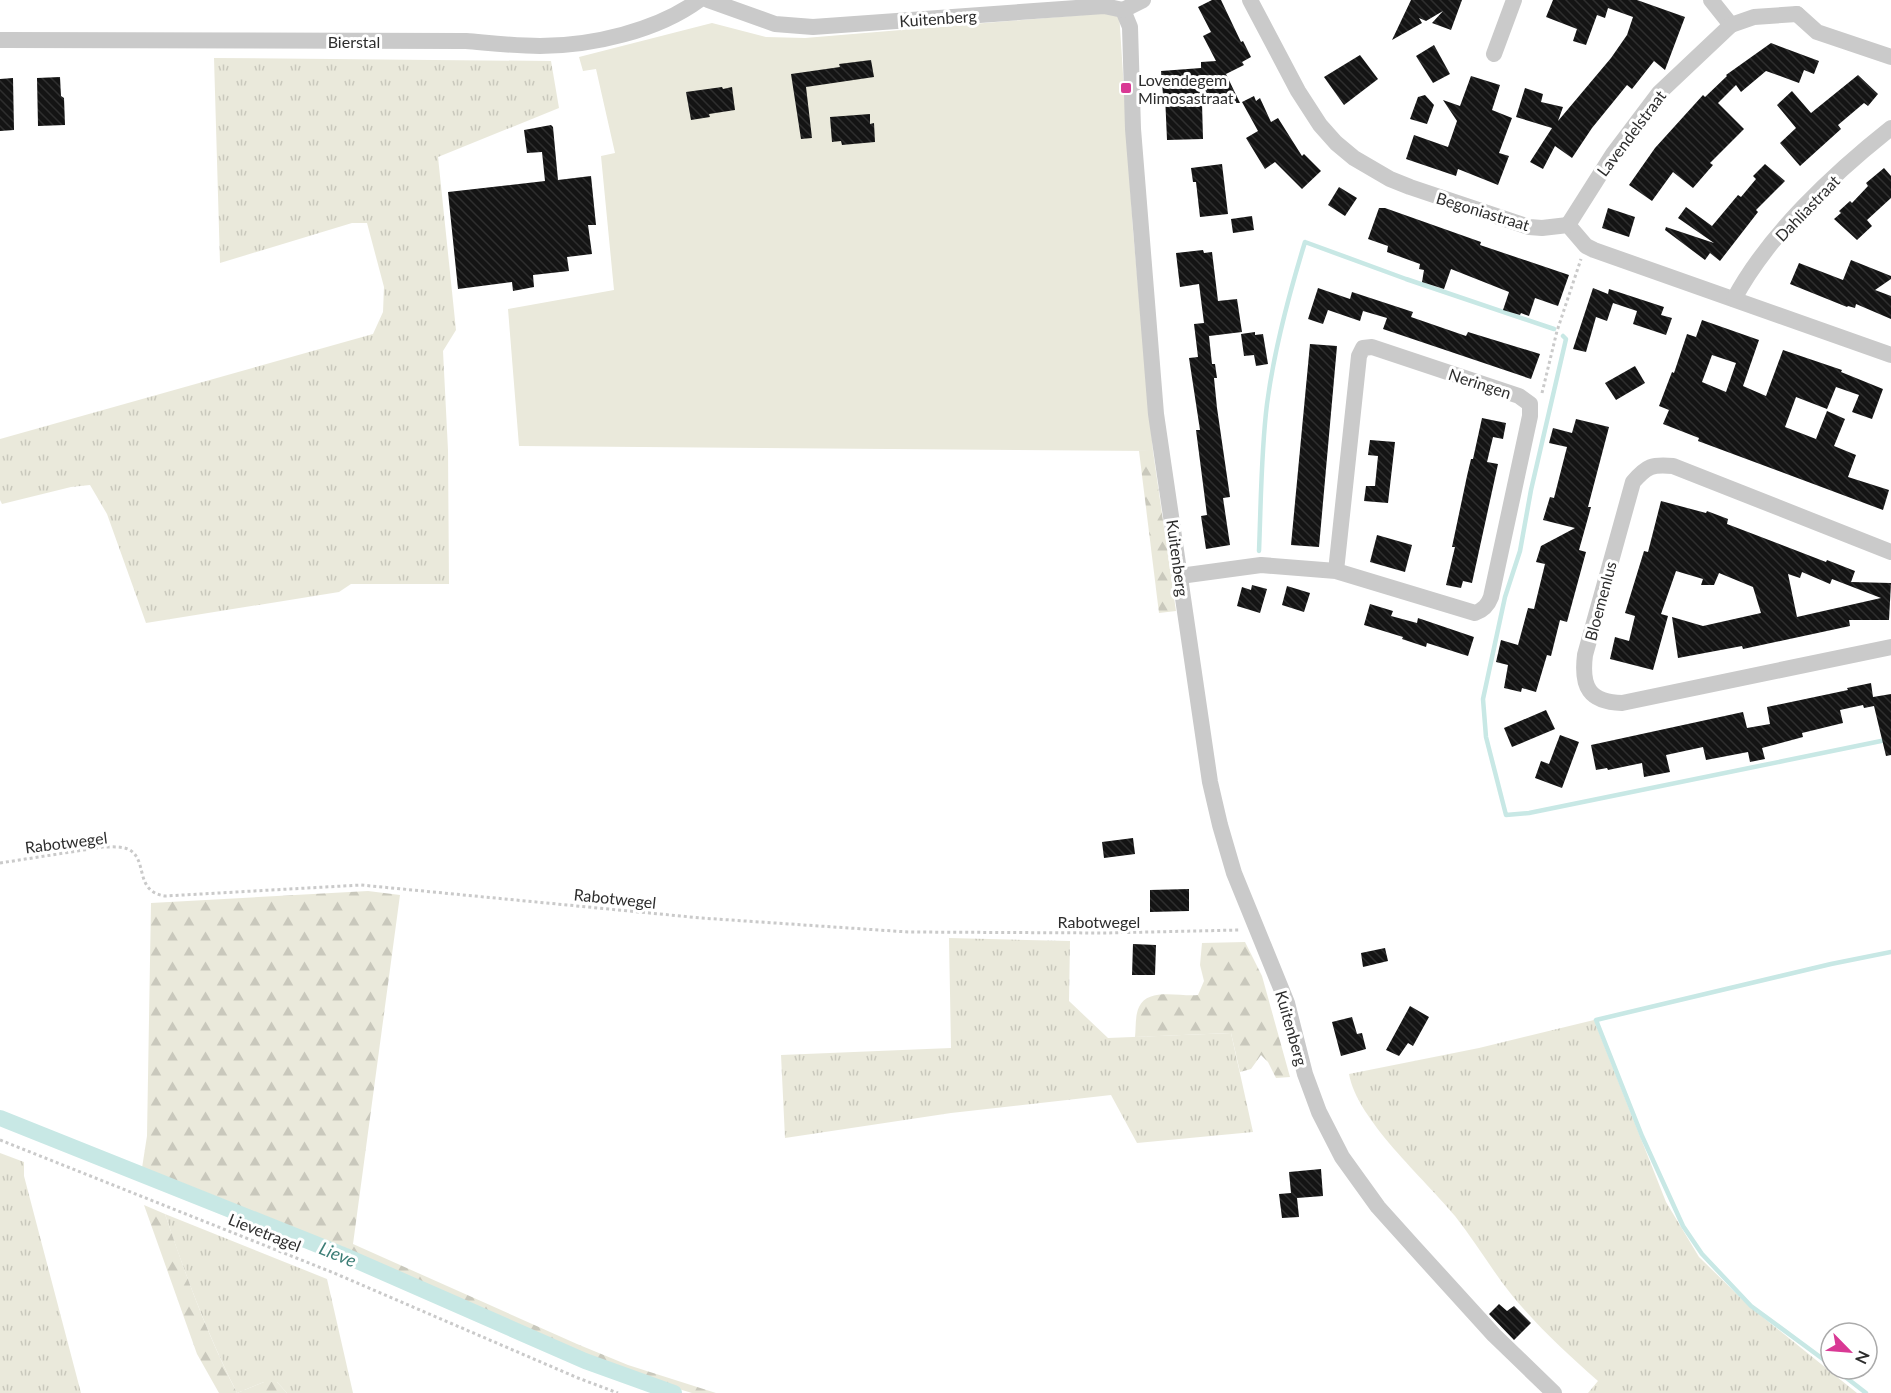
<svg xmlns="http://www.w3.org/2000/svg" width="1891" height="1393" font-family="Lato,sans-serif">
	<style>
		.grass { fill: url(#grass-tufts) }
		.forest { fill: url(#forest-firs) }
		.green { fill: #eae9db }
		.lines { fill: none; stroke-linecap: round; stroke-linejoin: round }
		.stream { stroke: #c8e8e5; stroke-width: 4.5 }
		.canal { stroke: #c8e8e5; stroke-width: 16 }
		.building { fill: url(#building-back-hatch); fill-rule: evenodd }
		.path { stroke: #cacaca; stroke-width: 3; stroke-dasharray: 3 3; stroke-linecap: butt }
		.minor { stroke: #cacaca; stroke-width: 16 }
		.poi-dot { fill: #d93994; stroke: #fff; stroke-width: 2 }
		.labels { text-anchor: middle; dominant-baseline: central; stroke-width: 6; stroke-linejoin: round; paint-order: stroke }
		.street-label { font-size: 16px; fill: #2d2d2d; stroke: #fff }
		.poi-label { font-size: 16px; fill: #2d2d2d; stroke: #fff; text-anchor: start }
		.water-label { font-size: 18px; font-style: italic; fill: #3b7d76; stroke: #fff }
	</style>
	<defs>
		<pattern id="grass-tufts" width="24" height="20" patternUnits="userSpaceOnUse" patternTransform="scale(1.5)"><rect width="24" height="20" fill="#eae9db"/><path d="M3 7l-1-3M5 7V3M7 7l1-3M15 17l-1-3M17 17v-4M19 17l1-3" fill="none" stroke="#c9c8bc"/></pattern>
		<pattern id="forest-firs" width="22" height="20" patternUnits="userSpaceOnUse" patternTransform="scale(1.5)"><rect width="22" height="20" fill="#eae9db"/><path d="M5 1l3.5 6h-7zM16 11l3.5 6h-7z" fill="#c9c8bc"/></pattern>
		<pattern id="building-back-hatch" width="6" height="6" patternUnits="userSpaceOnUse" patternTransform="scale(1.5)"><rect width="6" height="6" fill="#141414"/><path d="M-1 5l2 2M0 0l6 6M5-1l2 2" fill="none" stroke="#2e2e2e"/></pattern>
	</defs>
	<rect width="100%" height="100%" fill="#fff"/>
	<!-- grass -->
	<g class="grass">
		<path d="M214,58L551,61L559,108L438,157L456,330L443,351L448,450L449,584H351L339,592L146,623L107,514L90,485L71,487L2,504L0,500V439L373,334L383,312L384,287L367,223H352L220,263Z"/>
		<path d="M949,938L1070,941L1069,1001L1108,1038L1231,1033L1253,1132L1137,1143L1111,1095L951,1113L785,1138L781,1055L951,1048Z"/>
		<path d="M1594,1020L1666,1202L1699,1257L1749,1306L1857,1393H1588L1598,1381C1567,1354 1537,1326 1511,1294C1491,1269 1475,1241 1455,1216C1425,1179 1357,1120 1349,1074L1479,1048Z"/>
		<path d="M0,1153L24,1162V1176L81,1393H0Z"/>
		<path d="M165,1214L327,1279L353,1393H287L277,1382H264L237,1393C207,1333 186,1277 165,1214Z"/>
	</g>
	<!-- forest -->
	<g class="forest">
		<path d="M1139,451H1153L1176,611L1159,613Z"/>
		<path d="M368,891L400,895L353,1244L577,1344L628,1365L716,1393H692L639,1377L549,1341L459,1302L351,1251L142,1168L147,1136L151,903Z"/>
		<path d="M1245,942L1262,976L1290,1077L1276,1078L1268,1062L1261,1055L1251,1069L1240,1072L1231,1033L1135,1037C1136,1028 1135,1015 1139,1007C1148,987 1180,997 1198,995L1204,981L1200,965L1202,943Z"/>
		<path d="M144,1205L165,1214C186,1276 207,1334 237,1393L264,1382H277L287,1393H219L197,1354Z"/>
	</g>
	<!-- green -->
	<path class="green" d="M1119,12L1133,230L1153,451L519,446L508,309L614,290L601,156L615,153L596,69L583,71L579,57L712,23L766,37L805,38Z"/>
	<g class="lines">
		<!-- stream -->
		<g class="stream">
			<path d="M1563,336L1566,339L1531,490L1520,551L1505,597L1483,699L1486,737L1506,815L1529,813L1886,740L1891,749"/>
			<path d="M1259,551C1261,502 1261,452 1267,404C1274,350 1289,294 1305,242L1406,279L1554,329"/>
			<path d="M1831,1365L1751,1306L1702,1254L1683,1226L1642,1136L1596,1020L1831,964L1891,952"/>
			<path d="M1835,1369L1866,1393"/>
		</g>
		<!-- canal -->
		<path class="canal" d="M0,1118L348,1257L585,1361L674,1393"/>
	</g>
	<!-- building -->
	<g class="building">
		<path d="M1212,0H1221L1241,42L1243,41L1251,57L1242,62L1244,65L1226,74L1240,103H1202L1203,139L1167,140L1165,95H1163L1161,71L1201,68V62L1216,61L1203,36L1211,32L1198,7Z"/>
		<path d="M1411,0H1462L1451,30L1432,23L1443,11L1426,21L1419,18L1422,23L1392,40Z"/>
		<path d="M1553,0H1637L1685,17L1665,70L1654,61L1632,89L1627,85L1592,128L1572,158L1555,146L1543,169L1530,162L1552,128L1516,117L1525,88L1543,94L1541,102L1563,107L1558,121L1611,58L1627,35L1633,17L1608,8L1605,18L1597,15L1586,45L1573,41L1577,29L1546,17Z"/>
		<path d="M1771,43L1819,61L1814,74L1804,70L1799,83L1766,71L1741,92L1736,85L1718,103L1744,129L1710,163L1713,165L1693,188L1673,172L1652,201L1629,185L1655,148L1703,95L1705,97L1727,76L1726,75Z"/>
		<path d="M1434,45L1450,74L1433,83L1416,56Z"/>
		<path d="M1360,55L1378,79L1344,105L1324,77Z"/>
		<path d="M871,60L874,77L806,87L812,138L801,139L791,74L840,67L839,64Z"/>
		<path d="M1858,75L1878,94L1868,106L1864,103L1838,125L1841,129L1800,166L1780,143L1796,128L1777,105L1792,91L1811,113Z"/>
		<path d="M1471,76L1500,85L1492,110L1512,118L1499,153L1509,156L1498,185L1458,169L1456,176L1406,159L1414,135L1448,147L1457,121L1443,100L1460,106Z"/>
		<path d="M60,77L61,96L64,98L65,125L38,126L37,78Z"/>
		<path d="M13,78L14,130L0,131V79Z"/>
		<path d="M722,87L723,89L732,87L735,110L709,114L710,117L691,120L686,92Z"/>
		<path d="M1425,95L1434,105L1427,124L1410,119L1418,97Z"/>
		<path d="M1254,96L1256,101L1260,98L1271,122L1278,118L1302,156L1304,154L1321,171L1302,189L1275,162L1265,169L1246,138L1258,131L1242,102Z"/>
		<path d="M870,114V124L874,123L875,142L842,145L841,141L832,142L830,117Z"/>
		<path d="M551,125L553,127L558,180L591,176L596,225H588L592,254L567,257L569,271L533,275L534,287L513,291L512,282L458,289L448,192L545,181L542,152L527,153L524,130Z"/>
		<path d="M1222,164L1228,214L1200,217L1196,182H1193L1191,168Z"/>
		<path d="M1765,164L1785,181L1756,210L1758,212L1720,261L1710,253L1705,260L1665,230L1666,227L1714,243L1678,218L1686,207L1712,226L1738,195L1741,197L1756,179L1753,176Z"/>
		<path d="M1884,168L1891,176V198L1867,220L1872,226L1857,240L1834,219L1841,213L1839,211L1850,201L1852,203L1868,186L1866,183Z"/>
		<path d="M1339,187L1357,198L1345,216L1328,205Z"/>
		<path d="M1379,208H1385L1481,242L1480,245L1569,275L1558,306L1535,298L1529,316L1521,313L1520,315L1503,310L1509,292L1451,269L1444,289L1422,282L1424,270L1419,269L1420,264L1387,252L1388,246L1368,239Z"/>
		<path d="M1608,208L1635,217L1629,237L1602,228Z"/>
		<path d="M1252,216L1254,230L1233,233L1231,219Z"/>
		<path d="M1203,250L1204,253L1212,252L1218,301L1237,299L1242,332L1209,336L1212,364H1215L1217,378H1214L1217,408L1230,497L1223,498L1230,545L1206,549L1201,516L1207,515L1196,430H1200L1189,358L1198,357L1194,324L1204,323L1199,284L1180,287L1176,253Z"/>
		<path d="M1851,260L1891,276V279L1875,290L1891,296V319L1856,304L1855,308L1848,306L1847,307L1790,284L1799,263L1843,280Z"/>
		<path d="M1318,288L1350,299L1352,292L1413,312L1411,317L1466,336L1468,332L1540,354L1531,379L1383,329L1387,318L1363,311L1360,321L1328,310L1323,324L1308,319Z"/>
		<path d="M1593,288L1608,294L1609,289L1664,307L1661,315L1672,318L1666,335L1633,324L1637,311L1613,303L1607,321L1596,317L1586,352L1573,349Z"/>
		<path d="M1702,320L1759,340L1743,386L1766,396L1783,350L1842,370L1841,372L1883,389L1872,419L1852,412L1859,395L1836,387L1827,409L1796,397L1785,427L1816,439L1827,411L1845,419L1834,446L1856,455L1848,477L1889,490L1883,510L1698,441L1699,438L1663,424L1669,410L1659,406L1672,372L1674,373L1687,334L1696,337ZM1712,355L1736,363L1726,392L1702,382Z"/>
		<path d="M1255,332V335L1263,334L1268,364L1256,366L1254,355L1244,356L1241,334Z"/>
		<path d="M1310,344L1337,346L1319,547L1291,545Z"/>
		<path d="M1635,366L1645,383L1616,400L1605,383Z"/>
		<path d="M1482,418L1506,423L1503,439L1493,437L1487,462L1498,464L1472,583L1463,581L1461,588L1446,585L1455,547H1452L1467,476L1471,459H1473Z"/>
		<path d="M1576,419L1609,427L1588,507H1591L1579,550L1586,552L1567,622L1560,620L1551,656L1547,655L1536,692L1522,688L1521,692L1504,688L1508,665L1496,662L1501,640L1518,645L1528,608L1534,609L1545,564L1536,562L1541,546L1575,528L1543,520L1550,497L1554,498L1567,447L1549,443L1553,428L1572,433Z"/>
		<path d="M1370,440L1395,442L1388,503L1364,501L1366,486H1375L1378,456L1368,455Z"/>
		<path d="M1661,501L1706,513L1707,511L1728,519L1727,524L1826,562L1827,560L1855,571L1851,582L1891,583L1889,620H1849L1850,626L1743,649L1742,646L1678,658L1672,617L1703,626L1761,613L1753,587L1719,573L1714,585H1701L1703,579L1676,571L1661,614L1668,616L1653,670L1610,659L1615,637L1629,641L1635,616L1625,613L1644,551L1648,552ZM1802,572L1830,584L1832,579L1881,598L1797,617L1788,574L1800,578Z"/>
		<path d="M1377,535L1412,545L1405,572L1370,562Z"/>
		<path d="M1252,585L1267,589L1260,613L1237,606L1242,587L1251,590Z"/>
		<path d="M1287,586L1310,593L1304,612L1282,605Z"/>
		<path d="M1370,604L1393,611L1391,616L1417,623L1418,618L1474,637L1468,656L1427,643L1426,647L1402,639L1403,637L1364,625Z"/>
		<path d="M1871,683L1873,697L1891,694V755L1886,756L1874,706L1864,708L1863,705L1840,710L1843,723L1802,733L1803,737L1762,748L1765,759L1750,762L1748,752L1706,760L1703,747L1666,755L1670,772L1644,777L1642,763L1608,770L1607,768L1596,770L1591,745L1743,712L1747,728L1770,724L1767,707L1848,690L1847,688Z"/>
		<path d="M1546,710L1555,729L1512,747L1504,728Z"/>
		<path d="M1560,735L1579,742L1562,788L1535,778L1541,761L1549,764Z"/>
		<path d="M1133,838L1135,854L1104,858L1102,842Z"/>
		<path d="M1189,889V911L1150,912V890Z"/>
		<path d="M1133,944L1156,945L1155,975H1132Z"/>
		<path d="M1385,948L1388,961L1363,967L1361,953Z"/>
		<path d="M1410,1006L1429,1017L1413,1046L1408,1043L1399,1056L1386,1050Z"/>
		<path d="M1352,1017L1357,1034L1362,1033L1366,1049L1341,1056L1332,1022Z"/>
		<path d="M1321,1169L1323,1196L1297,1198L1299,1217L1282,1218L1279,1194L1291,1193L1289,1172Z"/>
		<path d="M1499,1304L1507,1311L1514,1306L1531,1323L1514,1340L1489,1314Z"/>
	</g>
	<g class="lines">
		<!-- path -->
		<g class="path">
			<path d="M1542,393L1557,331L1581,259"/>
			<path d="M0,863L103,847C111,847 120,846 128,849C149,859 133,891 165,896L361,885L701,918L908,932L1104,933L1240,930"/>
			<path d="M0,1140L334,1273L578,1378L618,1393"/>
		</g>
		<!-- minor -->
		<g class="minor">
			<path d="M708,0L775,24L813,27L1104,6L1123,10L1130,27L1133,129L1156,414L1210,782L1220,825L1234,873L1287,1003L1305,1074L1319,1112L1342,1157L1378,1207L1414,1247L1494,1335L1554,1393"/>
			<path d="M1250,0L1298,91L1320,125L1336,143L1354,158L1390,179L1410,187L1529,227L1542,228L1568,225L1586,246L1594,250L1891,355"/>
			<path d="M1711,0L1731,25L1754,17L1797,14"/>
			<path d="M1123,10L1143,0"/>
			<path d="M1797,14L1817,32L1891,57"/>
			<path d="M0,40L466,41C490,43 515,46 540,46C591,46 657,31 699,0"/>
			<path d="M1494,54L1514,0"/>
			<path d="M1568,225L1613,154L1659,93L1731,25"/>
			<path d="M1734,299C1768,235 1834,173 1891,128"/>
			<path d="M1891,552L1673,466C1652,464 1647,466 1633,482L1585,655C1581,687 1589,702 1622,703L1891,647"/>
			<path d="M1180,576L1261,565L1336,571L1475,613C1484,610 1488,605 1491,597L1530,416V404L1519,396L1372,347L1363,348L1359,356L1336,571"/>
		</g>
	</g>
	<!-- markers -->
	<rect class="poi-dot" x="1120" y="82" width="12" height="12" rx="3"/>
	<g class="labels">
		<!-- street labels -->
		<g class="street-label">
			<text transform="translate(938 18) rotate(-4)">Kuitenberg</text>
			<text x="354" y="41">Bierstal</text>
			<text transform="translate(1631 133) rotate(-53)">Lavendelstraat</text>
			<text transform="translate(1807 208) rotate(-46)">Dahliastraat</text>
			<text transform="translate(1483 211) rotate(17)">Begoniastraat</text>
			<text transform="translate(1480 383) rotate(18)">Neringen</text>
			<text transform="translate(1178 558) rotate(82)">Kuitenberg</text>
			<text transform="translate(1600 601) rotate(-75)">Bloemenlus</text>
			<text transform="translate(66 842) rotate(-7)">Rabotwegel</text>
			<text transform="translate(615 898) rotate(6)">Rabotwegel</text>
			<text x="1099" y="921">Rabotwegel</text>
			<text transform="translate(1292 1028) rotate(74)">Kuitenberg</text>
			<text transform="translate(265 1232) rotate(22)">Lievetragel</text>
		</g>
		<!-- poi labels -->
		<g class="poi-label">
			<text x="1138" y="79">Lovendegem<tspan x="1138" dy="18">Mimosastraat</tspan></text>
		</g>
		<!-- water labels -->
		<g class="water-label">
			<text transform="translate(338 1254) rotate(22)">Lieve</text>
		</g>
	</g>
	<!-- north arrow -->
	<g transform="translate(1849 1351) rotate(115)"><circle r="28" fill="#ffffff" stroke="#ababab" stroke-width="1.5"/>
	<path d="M0-4.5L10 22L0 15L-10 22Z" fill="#d93994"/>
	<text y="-9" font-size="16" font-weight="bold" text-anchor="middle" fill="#2d2d2d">N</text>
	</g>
</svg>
